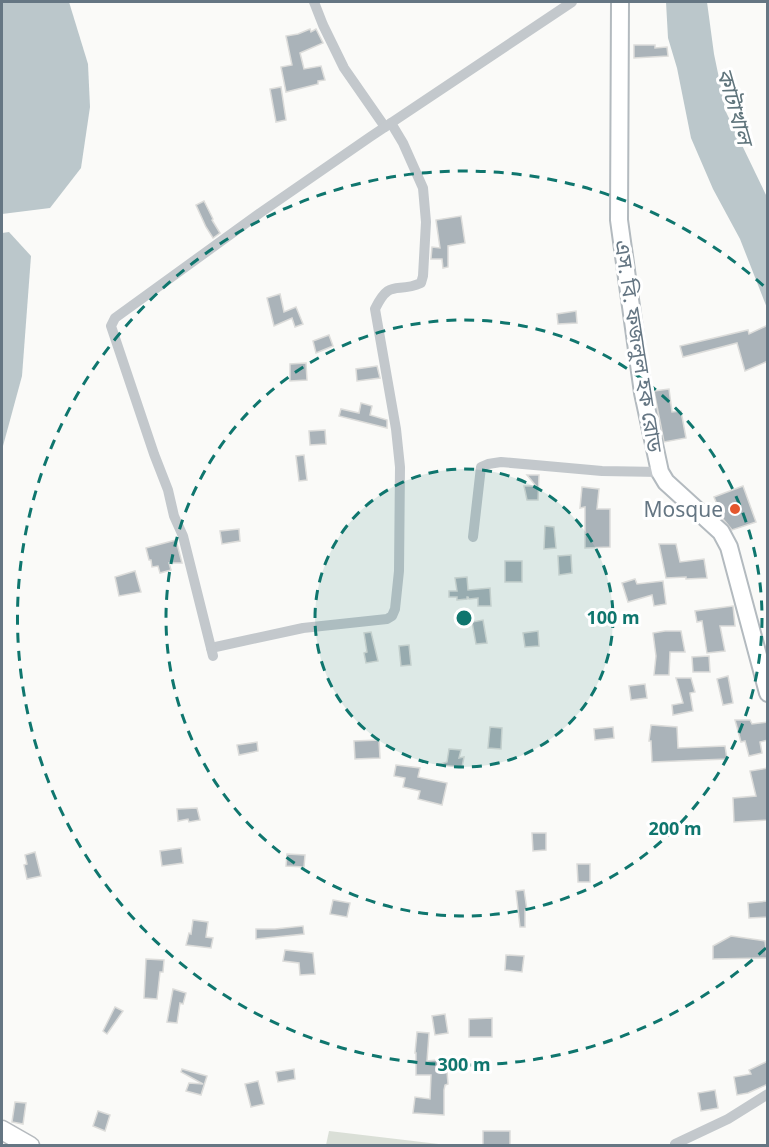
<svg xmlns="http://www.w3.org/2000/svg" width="769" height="1147" font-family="'Noto Sans','Noto Sans Bengali',sans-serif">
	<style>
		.green { fill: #dadfd7 }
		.water { fill: #bbc7cb }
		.building { fill: #aab3b9; stroke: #dcdcda; stroke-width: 1.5 }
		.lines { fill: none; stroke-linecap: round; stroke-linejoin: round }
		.secondary-casing { stroke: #b3babf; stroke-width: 20 }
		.primary-casing { stroke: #b5babe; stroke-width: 21 }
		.street { stroke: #c3c8cc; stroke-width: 10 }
		.secondary { stroke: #fff; stroke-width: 16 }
		.primary { stroke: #fff; stroke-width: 18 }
		.ring { fill: none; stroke: #0f766e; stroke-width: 3; stroke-dasharray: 10 8 }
		.poi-dot { fill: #e4572e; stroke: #fff; stroke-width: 2 }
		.labels { text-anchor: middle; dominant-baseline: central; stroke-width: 6; stroke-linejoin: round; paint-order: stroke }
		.street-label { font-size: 21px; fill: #657683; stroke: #fff }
		.poi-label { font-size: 21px; fill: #657683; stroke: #fff; text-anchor: end }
		.water-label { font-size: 22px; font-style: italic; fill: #60757c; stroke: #fff }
		.centre { fill: #0f766e; stroke: #fff; stroke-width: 3 }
		.ring-label { font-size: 18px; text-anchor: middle; font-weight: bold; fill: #0f766e; stroke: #fff; stroke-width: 6; stroke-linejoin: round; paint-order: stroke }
	</style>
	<rect width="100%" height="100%" fill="#fafaf8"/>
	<!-- green -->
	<path class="green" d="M329,1131L447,1145H326Z"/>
	<!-- water -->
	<g class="water">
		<path d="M2,2H69L88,64L90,107L81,168L50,208L2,214Z"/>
		<path d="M666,2H707L714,54L726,112L767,197V308L740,239L713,189L691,138L677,68L668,38Z"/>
		<path d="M9,232L31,256L22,376L3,446L2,447V233Z"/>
	</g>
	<!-- building -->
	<g class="building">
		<path d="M310,29L311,32L316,29L323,43L300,53L304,69L321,66L325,80L318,81V84L286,92L281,67L292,65L286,36L298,34Z"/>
		<path d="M634,45H655V48L667,47L668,56L634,58Z"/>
		<path d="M281,87L286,120L276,122L270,89Z"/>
		<path d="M204,201L213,219L212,220L220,233L213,238L206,227L196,205Z"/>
		<path d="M461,216L465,243L448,246V267L443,268L442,259H431L432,247L440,248L436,220Z"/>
		<path d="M280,294L284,312L296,307L303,324L295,327L292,318L274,326L267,298Z"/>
		<path d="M576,311L577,323L558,324L557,314Z"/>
		<path d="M768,325V361L745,371L737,343L683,357L680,346L748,330L749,334Z"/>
		<path d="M329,335L333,346L316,353L313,341Z"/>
		<path d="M306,363L307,380L290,381V364Z"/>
		<path d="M377,366L380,378L357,381L356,369Z"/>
		<path d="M669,389L672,412L681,411L686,438L664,442L654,391Z"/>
		<path d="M361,403L372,406L370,415L387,420V428L339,416L341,409L359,413Z"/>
		<path d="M325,430L326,444L310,445L309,431Z"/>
		<path d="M304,455L307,480L299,481L296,456Z"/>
		<path d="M527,475H539L538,500H527L524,486H536Z"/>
		<path d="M743,486L756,522L732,530L723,519L714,497Z"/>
		<path d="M582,487L599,489L597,509H610V547L585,548V507L580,508Z"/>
		<path d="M545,526L554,527L556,548L544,549Z"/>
		<path d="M239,529L240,541L222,544L220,531Z"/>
		<path d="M176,540L182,563H169L171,570L160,573L158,566L152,567L151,560H149L146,548Z"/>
		<path d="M659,544H676L680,562L704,559L707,578L686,579V577L666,578Z"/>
		<path d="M571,555L572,573L559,575L558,556Z"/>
		<rect x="505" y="561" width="17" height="21"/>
		<path d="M135,571L141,592L119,596L115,577Z"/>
		<path d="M467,577L468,590L490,588L491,606H478V598L469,599L468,597H467V599L457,600V597H449V591H457L455,578Z"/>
		<path d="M635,579L637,584L663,581L666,604L654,606L652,595L628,602L622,583Z"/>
		<path d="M733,606L735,626H720L725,651L707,653L702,621L697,622L695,611Z"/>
		<path d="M483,620L487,643L476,644L472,622Z"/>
		<path d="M538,631L539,646L525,647L523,633Z"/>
		<path d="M665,631H681L685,652H670L669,675H654L656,656L653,633Z"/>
		<path d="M371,632L378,661L366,663L364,653L367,652L364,633Z"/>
		<path d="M409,645L411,665L401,666L399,646Z"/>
		<path d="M709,656L710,672H693L692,657Z"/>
		<path d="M728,676L733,703L723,705L717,679Z"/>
		<path d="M676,678H691L695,692L690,693L693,711L673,715L672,705L683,703Z"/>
		<path d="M645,684L647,698L631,700L629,686Z"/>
		<path d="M735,720H750L752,724L768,722V740L760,742L762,753L749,756L745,741L741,742Z"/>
		<path d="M651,725L677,727L678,748L725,746L727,759L652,762L651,741H649Z"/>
		<path d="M490,727L502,728L501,749L488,748Z"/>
		<path d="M613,727L614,738L595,740L594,729Z"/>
		<path d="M379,740L380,758L355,759L354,741Z"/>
		<path d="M257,742L258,751L239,755L237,745Z"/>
		<path d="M449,749L461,750L459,758L464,757L462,767L437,765L447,762Z"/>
		<path d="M396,765L420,768L418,777L447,783L442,805L418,799L420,791L403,787L405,778L394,776Z"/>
		<path d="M768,768V820L734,822L733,798L756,796L750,771Z"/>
		<path d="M197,808L200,820L189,822L188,819L178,821L177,809Z"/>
		<path d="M532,833H546V850L533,851Z"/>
		<path d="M181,848L183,863L162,866L160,851Z"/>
		<path d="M35,852L41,876L27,879L24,865L27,864L25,855Z"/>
		<path d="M287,854L305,855L304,867L286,866Z"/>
		<path d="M577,864H590V882H578Z"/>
		<path d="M524,890L527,910H525V927H520L516,891Z"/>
		<path d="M333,900L350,903L347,917L330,914Z"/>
		<path d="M768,901V917L749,918L748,903Z"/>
		<path d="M193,920L208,922L206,937L213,938L211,948L186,945L189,933L191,934Z"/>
		<path d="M303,926L304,934L256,939V929H275Z"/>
		<path d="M731,936L765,941L767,958L713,959V946Z"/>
		<path d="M285,950L313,953L315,974L300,975L299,963L283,961Z"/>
		<path d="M506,955L524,956L522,972L505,970Z"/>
		<path d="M146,959L164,960L163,972H160L157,999L144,998Z"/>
		<path d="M173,989L186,993L183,1004L180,1003L177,1023L167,1022Z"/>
		<path d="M115,1007L123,1011L107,1034L103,1031Z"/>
		<path d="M445,1014L448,1033L435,1035L432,1016Z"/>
		<path d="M492,1018V1037H469V1019Z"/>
		<path d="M417,1032L429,1033L427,1061L446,1059L448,1084L445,1085L444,1090V1115L413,1113L415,1097L430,1099L431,1075H416V1053H415Z"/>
		<path d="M768,1061V1084L748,1093L737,1095L734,1077L751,1074L749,1070Z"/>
		<path d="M182,1069L207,1076L201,1095L186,1091L189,1083L203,1084L181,1072Z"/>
		<path d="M294,1069L295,1079L278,1082L276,1072Z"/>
		<path d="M258,1081L264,1104L251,1107L245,1084Z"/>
		<path d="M715,1090L718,1108L701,1111L698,1093Z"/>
		<path d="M15,1102L26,1103L23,1124L12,1122Z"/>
		<path d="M98,1111L110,1115L105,1131L93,1126Z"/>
		<rect x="483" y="1131" width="27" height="15"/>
	</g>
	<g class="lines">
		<!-- secondary casing -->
		<g class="secondary-casing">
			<path id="secondary" d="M620,2L619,220L643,393L660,472L666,482L721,532L729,547L768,693"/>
		</g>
		<!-- primary casing -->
		<g class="primary-casing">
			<path id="primary" d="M2,1130L30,1146"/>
		</g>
		<!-- street -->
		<g class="street">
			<path d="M314,2L323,25L344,68L385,127"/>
			<path d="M473,537L481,467L488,464L501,462L602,471L660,472"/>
			<path d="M211,648L303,628L387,619L392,616L395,609L399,571L400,467L396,429L375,309C390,278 396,294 421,283L423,276L426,222L423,188L403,143L391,123"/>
			<path d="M213,656L183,536L174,516L168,490L154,454L111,326L115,318L260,213L370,137L572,2"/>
			<path d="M675,1144L728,1119L768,1094"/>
		</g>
		<!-- secondary -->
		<use href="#secondary" class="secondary"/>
		<!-- primary -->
		<use href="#primary" class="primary"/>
	</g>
	<!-- distance rings -->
	<circle cx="464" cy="618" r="149" fill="#0f766e" fill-opacity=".12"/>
	<g class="ring">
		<circle cx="464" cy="618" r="149"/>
		<circle cx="464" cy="618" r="298"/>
		<path d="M766 948A447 447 0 1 1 766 288"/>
	</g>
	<!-- markers -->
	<circle class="poi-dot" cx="735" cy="509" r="6"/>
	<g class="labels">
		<!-- street labels -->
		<g class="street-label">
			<text transform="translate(639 346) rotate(81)">এস. বি. ফজলুল হক রোড</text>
		</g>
		<!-- poi labels -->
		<g class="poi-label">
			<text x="723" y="509">Mosque</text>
		</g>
		<!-- water labels -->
		<g class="water-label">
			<text transform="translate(736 106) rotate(74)">কাটাখাল</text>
		</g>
	</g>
	<circle cx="464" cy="618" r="9" class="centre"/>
	<g class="ring-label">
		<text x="613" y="624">100 m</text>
		<text x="675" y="835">200 m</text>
		<text x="464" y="1071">300 m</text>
	</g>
	<!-- border -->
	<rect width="769" height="1147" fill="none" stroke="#657683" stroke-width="6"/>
</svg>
